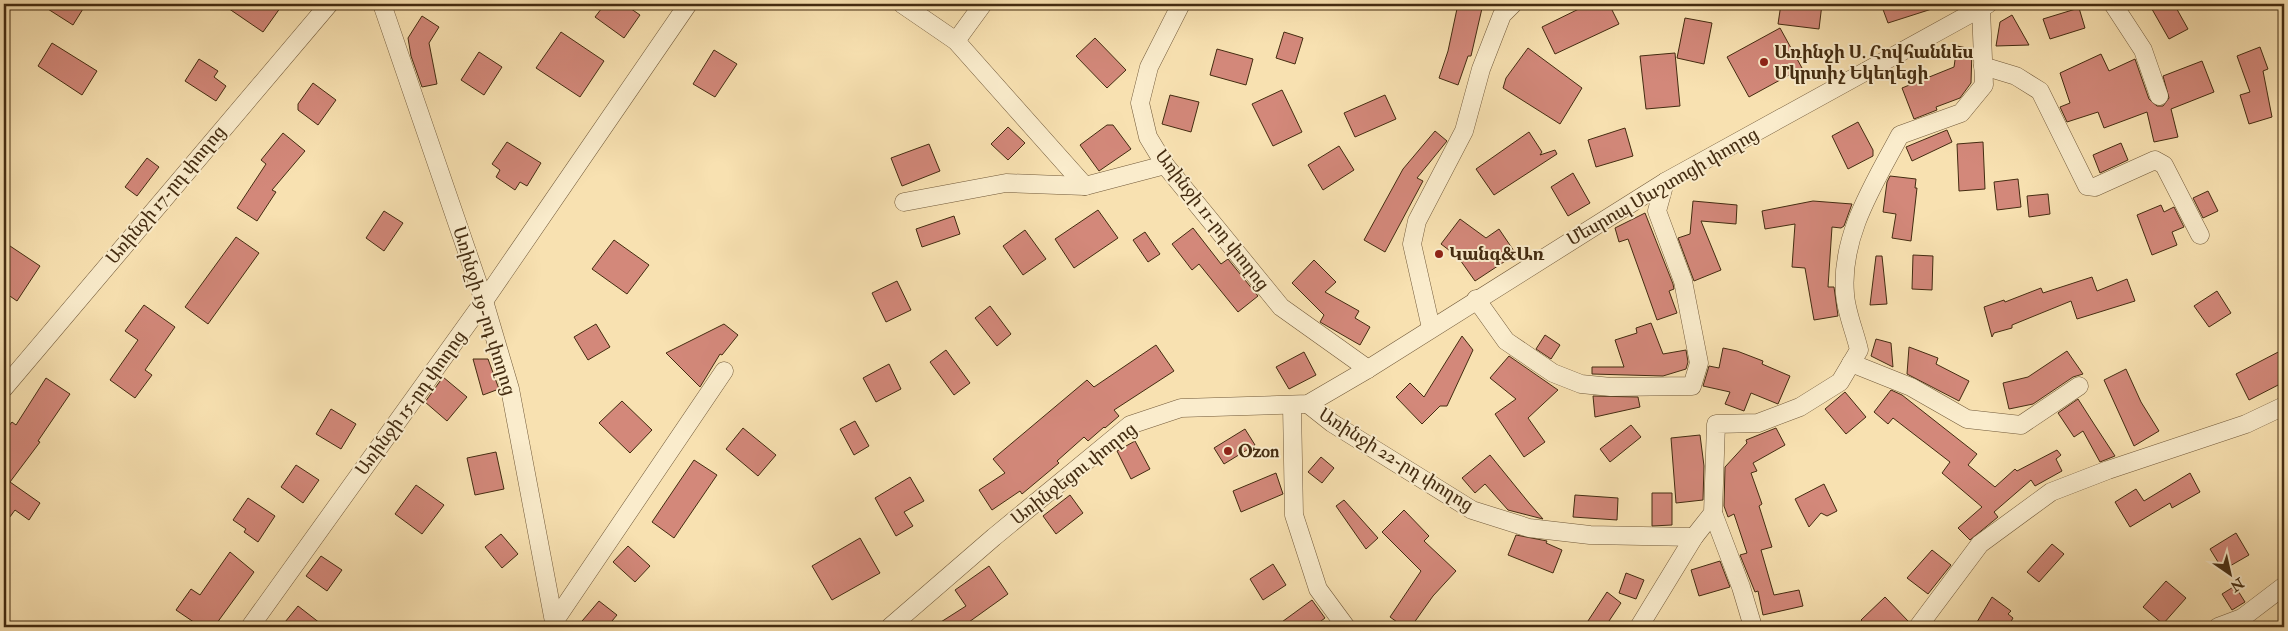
<svg xmlns="http://www.w3.org/2000/svg" width="2288" height="631" font-family="'IM FELL Double Pica','Noto Serif Armenian',serif">
	<style>
		.building { fill: #d3887a; stroke: #442c11 }
		.lines { fill: none; stroke-linecap: round; stroke-linejoin: round }
		.minor-casing { stroke: #715939; stroke-width: 19 }
		.minor { stroke: #faeccc; stroke-width: 18 }
		.poi-dot { fill: #8f2418; stroke: #faeccc; stroke-width: 2 }
		.labels { text-anchor: middle; dominant-baseline: central; stroke-width: 4; stroke-linejoin: round; paint-order: stroke }
		.poi-label { font-size: 18px; font-weight: bold; fill: #442c11; stroke: #faeccc; text-anchor: start }
		.street-label { font-size: 18px; fill: #442c11; stroke: #faeccc }
	</style>
	<rect width="100%" height="100%" fill="#f8e1b1"/>
	<filter id="stains"><feTurbulence type="fractalNoise" baseFrequency=".004" numOctaves="4"/><feColorMatrix values="0 0 0 0 .2 0 0 0 0 .09 0 0 0 0 .02 0 0 0 .5 -.17"/></filter>
	<radialGradient id="worn" r=".72"><stop offset=".6" stop-color="#630" stop-opacity="0"/><stop offset="1" stop-color="#630" stop-opacity=".3"/></radialGradient>
	<!-- building -->
	<g class="building">
		<path d="M40,4H86L73,25Z"/>
		<path d="M222,4H283L263,32Z"/>
		<path d="M605,4H624L640,15L624,38L595,17Z"/>
		<path d="M1458,4H1483L1471,56H1468L1458,85L1439,78L1448,51Z"/>
		<path d="M1589,4H1609L1619,24L1555,54L1542,27Z"/>
		<path d="M1781,4H1822L1819,29L1778,24Z"/>
		<path d="M1881,4H1937L1938,7L1888,23Z"/>
		<path d="M2149,4H2174L2188,29L2169,39Z"/>
		<path d="M2079,8L2085,28L2050,39L2043,19Z"/>
		<path d="M2012,15L2029,45L1996,46L2000,22Z"/>
		<path d="M422,16L439,27L429,43L437,84L422,87L411,56L408,38Z"/>
		<path d="M1685,18L1712,23L1704,64L1677,58Z"/>
		<path d="M1780,28L1802,68L1749,97L1727,57Z"/>
		<path d="M561,32L604,61L580,97L536,68Z"/>
		<path d="M1284,32L1303,38L1295,64L1276,58Z"/>
		<path d="M1095,38L1126,70L1107,88L1076,56Z"/>
		<path d="M52,43L97,71L82,95L38,66Z"/>
		<path d="M1957,46L1972,49L1971,83L1960,98L1936,107L1937,110L1914,119L1902,88L1954,67Z"/>
		<path d="M2260,47L2268,69L2263,71L2272,117L2249,124L2240,95L2250,92L2237,56Z"/>
		<path d="M1528,48L1582,88L1560,124L1503,88L1506,78Z"/>
		<path d="M1217,49L1253,59L1246,85L1210,75Z"/>
		<path d="M714,50L737,64L715,97L693,84Z"/>
		<path d="M479,52L502,67L484,95L461,80Z"/>
		<path d="M1675,53L1680,106L1646,109L1640,56Z"/>
		<path d="M2101,54L2109,71L2135,59L2149,99L2157,106H2163L2169,98L2163,76L2202,61L2214,92L2171,109L2178,137L2154,142L2147,112L2104,128L2098,112L2067,122L2060,107L2070,103L2060,73Z"/>
		<path d="M199,59L218,71L214,77L226,86L216,101L185,81Z"/>
		<path d="M313,83L336,100L318,125L298,110V104Z"/>
		<path d="M1282,90L1302,132L1273,146L1252,104Z"/>
		<path d="M1170,95L1199,102L1191,132L1162,124Z"/>
		<path d="M1385,95L1396,119L1355,137L1344,113Z"/>
		<path d="M1858,122L1873,150V156L1848,169L1832,136Z"/>
		<path d="M1107,125H1113L1131,149L1099,171L1080,145Z"/>
		<path d="M1008,127L1025,143L1008,160L991,144Z"/>
		<path d="M1625,128L1633,156L1596,167L1588,140Z"/>
		<path d="M1947,130L1952,142L1912,161L1906,147Z"/>
		<path d="M1435,131L1447,141L1417,178L1423,181L1385,252L1364,240L1403,169Z"/>
		<path d="M1529,132L1542,152L1540,155L1555,150L1557,154L1494,195L1476,169Z"/>
		<path d="M283,133L305,151L272,190L276,192L257,221L237,208L266,164L261,160Z"/>
		<path d="M507,142L541,163L527,186L520,182L515,190L496,177L500,170L492,164Z"/>
		<path d="M1983,142L1985,189L1959,191L1957,144Z"/>
		<path d="M2121,143L2128,160L2100,173L2093,155Z"/>
		<path d="M929,144L940,171L902,186L891,158Z"/>
		<path d="M1339,146L1354,170L1323,190L1308,165Z"/>
		<path d="M147,158L159,167L137,196L125,187Z"/>
		<path d="M1573,173L1590,203L1568,216L1551,187Z"/>
		<path d="M1890,176L1916,179L1915,188H1917L1911,241L1892,238L1896,214L1883,212L1887,182Z"/>
		<path d="M2018,179L2021,207L1997,210L1994,182Z"/>
		<path d="M2208,191L2218,211L2203,218L2193,198Z"/>
		<path d="M2048,194L2050,214L2029,217L2027,196Z"/>
		<path d="M1693,201L1737,205L1736,224L1701,221L1721,270L1694,281L1678,238L1690,234Z"/>
		<path d="M1813,201L1852,204L1844,226L1841,228L1832,227L1828,287H1834L1838,316L1814,320L1805,268L1792,267L1795,224L1765,229L1762,211Z"/>
		<path d="M2161,205L2164,212L2174,207L2184,227L2172,232L2177,245L2152,255L2137,215Z"/>
		<path d="M1098,210L1118,238L1074,268L1055,239Z"/>
		<path d="M384,211L403,223L384,251L366,238Z"/>
		<path d="M1645,213L1673,284L1674,289L1669,291L1677,313L1657,320L1628,239L1619,242L1615,228Z"/>
		<path d="M954,216L960,234L922,247L916,229Z"/>
		<path d="M1460,219L1486,238L1499,229L1516,254L1475,281L1458,257L1441,244Z"/>
		<path d="M1193,228L1221,264L1228,259L1258,296L1238,312L1199,264L1192,270L1172,244Z"/>
		<path d="M1025,230L1046,259L1023,275L1003,246Z"/>
		<path d="M1145,232L1160,254L1148,262L1133,240Z"/>
		<path d="M236,237L259,253L208,324L185,307Z"/>
		<path d="M614,240L649,265L627,294L592,269Z"/>
		<path d="M4,242L40,266L17,301L4,292Z"/>
		<path d="M1913,255L1933,256L1932,290L1912,289Z"/>
		<path d="M1876,256H1882L1887,304L1870,305Z"/>
		<path d="M1314,260L1336,282L1325,292L1359,311L1355,318L1370,327L1360,345L1320,322L1324,315L1292,283Z"/>
		<path d="M2092,277L2097,291L2127,279L2135,301L2077,319L2071,301L2012,325V328L1994,333L1992,337L1984,307L2004,300L2005,302L2041,288L2043,293Z"/>
		<path d="M897,281L911,310L886,322L872,293Z"/>
		<path d="M2217,291L2231,313L2209,327L2194,306Z"/>
		<path d="M144,305L175,327L145,370L152,375L135,398L110,380L138,340L125,331Z"/>
		<path d="M990,306L1011,334L997,346L975,318Z"/>
		<path d="M1651,323L1663,354L1686,350L1688,362L1686,369L1663,376L1592,374V367H1624L1615,340L1637,333L1636,328Z"/>
		<path d="M596,324L610,347L588,360L574,337Z"/>
		<path d="M724,324L738,335L722,355L720,354L700,387L666,353Z"/>
		<path d="M1545,335L1560,345L1551,359L1536,349Z"/>
		<path d="M1462,336L1473,350L1447,406H1440L1422,424L1396,397L1410,383L1424,397Z"/>
		<path d="M1876,339L1891,343L1893,367L1871,356Z"/>
		<path d="M1156,345L1174,371L1114,410L1119,416L1105,428L1104,427L1088,441L1084,437L1057,461L1059,463L1022,494L1020,491L992,510L979,490L1005,473L993,459L1087,380L1094,387Z"/>
		<path d="M1909,347L1938,358L1936,364L1969,381L1959,401L1907,374Z"/>
		<path d="M1723,348L1737,351L1763,361L1762,364L1790,376L1778,404L1751,393L1744,411L1725,404L1730,392L1703,386L1709,366L1719,368Z"/>
		<path d="M2284,349V382L2249,400L2236,374Z"/>
		<path d="M946,350L970,383L954,395L930,362Z"/>
		<path d="M2067,351L2083,374L2073,377L2033,404L2009,409L2003,383L2028,377Z"/>
		<path d="M1304,352L1316,375L1289,389L1276,367Z"/>
		<path d="M1509,356L1558,390L1528,418L1545,442L1524,457L1495,414L1516,399L1490,378Z"/>
		<path d="M473,359H488L499,389L483,395Z"/>
		<path d="M889,364L901,389L876,402L863,378Z"/>
		<path d="M2126,369L2141,402L2159,431L2134,446L2104,380Z"/>
		<path d="M443,377L467,397L447,421L425,402Z"/>
		<path d="M46,378L70,394L38,441L40,442L10,482L40,503L29,520L15,510L4,525V432L12,422L16,425Z"/>
		<path d="M1891,390L1902,395L1977,454L1968,465L1995,487L2015,469L2017,471L2057,450L2061,455L2056,459L2062,471L2035,486L2031,480L1994,512L1998,517L1970,540L1958,528L1982,507L1942,473L1950,462L1893,418L1888,424L1874,412Z"/>
		<path d="M1845,392L1866,417L1846,434L1825,409Z"/>
		<path d="M1593,396L1638,397L1640,407L1595,417Z"/>
		<path d="M2078,399L2094,424L2115,456L2100,462L2083,431L2074,437L2058,413Z"/>
		<path d="M622,401L652,430L630,453L599,423Z"/>
		<path d="M331,409L356,424L341,449L316,434Z"/>
		<path d="M855,421L869,446L854,455L840,429Z"/>
		<path d="M1631,425L1641,437L1610,462L1600,449Z"/>
		<path d="M743,428L776,455L758,476L726,449Z"/>
		<path d="M1776,428L1785,445L1753,463L1757,471L1751,473L1762,504L1759,506L1772,547L1761,550L1774,595L1799,590L1803,606L1763,615L1758,591L1755,592L1740,555L1747,553L1734,514L1728,517L1724,506L1725,467L1747,443L1746,440Z"/>
		<path d="M1245,429L1255,445L1224,464L1214,448Z"/>
		<path d="M1700,435L1704,466L1703,500L1676,503L1671,438Z"/>
		<path d="M1135,441L1150,469L1131,479L1117,451Z"/>
		<path d="M496,452L504,489L475,495L467,458Z"/>
		<path d="M1490,455L1529,503L1543,519L1508,510L1485,484L1475,493L1462,478Z"/>
		<path d="M1321,457L1334,468L1322,483L1308,472Z"/>
		<path d="M694,460L717,475L674,538L652,522Z"/>
		<path d="M296,465L319,480L303,503L281,487Z"/>
		<path d="M1276,473L1283,494L1241,512L1233,491Z"/>
		<path d="M2190,473L2200,492L2172,508L2170,503L2130,527L2115,502L2136,489L2144,501Z"/>
		<path d="M910,477L924,501L904,512L913,526L896,536L875,498Z"/>
		<path d="M1824,484L1837,511L1827,516L1821,513L1809,527L1795,499Z"/>
		<path d="M416,485L444,505L422,534L395,514Z"/>
		<path d="M1652,493H1672V525L1652,526Z"/>
		<path d="M1070,495L1083,513L1056,534L1043,516Z"/>
		<path d="M1575,495L1618,498L1617,520L1573,517Z"/>
		<path d="M248,498L275,516L258,542L244,532L246,529L233,520Z"/>
		<path d="M1344,500L1378,538L1366,549L1336,506Z"/>
		<path d="M1404,510L1429,536L1424,541L1456,571L1433,596L1411,627H1404L1390,617L1421,571L1382,532Z"/>
		<path d="M2236,533L2249,555L2223,570L2210,549Z"/>
		<path d="M501,534L518,554L502,568L485,547Z"/>
		<path d="M1516,535L1547,541L1546,543L1562,550L1553,573L1508,555Z"/>
		<path d="M860,538L880,573L832,600L812,566Z"/>
		<path d="M2052,544L2064,554L2039,582L2027,572Z"/>
		<path d="M628,546L650,566L635,582L613,562Z"/>
		<path d="M1932,550L1951,565L1928,594L1907,578Z"/>
		<path d="M230,552L254,572L214,627H201L176,610L191,589L200,595Z"/>
		<path d="M321,556L342,570L327,591L306,576Z"/>
		<path d="M1720,561L1730,587L1699,596L1691,570Z"/>
		<path d="M1273,564L1286,585L1263,600L1250,579Z"/>
		<path d="M989,566L1008,594L962,627H933L966,606L955,590Z"/>
		<path d="M1626,573L1644,580L1636,599L1619,593Z"/>
		<path d="M2166,581L2186,598L2163,624L2143,607Z"/>
		<path d="M2235,586L2245,602L2232,610L2222,594Z"/>
		<path d="M1607,592L1621,603L1605,627H1584Z"/>
		<path d="M1885,597L1909,622L1908,627H1868L1861,620Z"/>
		<path d="M1992,597L2011,611L2008,614L2013,618L2008,627H1974Z"/>
		<path d="M1312,600L1325,618L1313,627H1275Z"/>
		<path d="M599,601L617,615L607,627H577Z"/>
		<path d="M298,606L325,627H281Z"/>
	</g>
	<g class="lines">
		<!-- minor casing -->
		<g class="minor-casing">
			<g id="minor">
				<path d="M382,4L484,301L510,389L555,627"/>
				<path d="M902,4L956,41L1085,186"/>
				<path d="M1181,4L1149,67L1140,103L1148,137L1165,165L1281,307L1368,369"/>
				<path d="M2113,4L2143,50L2159,96"/>
				<path d="M956,41L983,4"/>
				<path d="M1983,66L2016,76L2040,91L2087,186L2095,187L2155,160L2164,165L2200,235"/>
				<path d="M904,202L1006,183L1085,186L1165,165"/>
				<path d="M1476,299L1506,341L1553,373L1581,384L1611,387L1692,386L1699,363L1683,281L1657,211L1665,182"/>
				<path d="M1431,328L1412,244L1417,221L1464,131L1481,69L1502,15L1513,4"/>
				<path d="M1851,363L1911,387L1967,419L2021,425L2079,386"/>
				<path d="M4,388L329,4"/>
				<path d="M1308,404L1332,423L1472,510L1529,528L1590,535L1694,537"/>
				<path d="M1292,406L1294,515L1318,589L1346,627"/>
				<path d="M1713,513L1741,587L1753,627"/>
				<path d="M554,622L724,371"/>
				<path d="M250,627L484,301L688,4"/>
				<path d="M890,627L994,537L1130,425L1181,408L1308,404L1368,369L1665,182L1988,4"/>
				<path d="M1639,627L1694,537L1713,513L1716,424L1758,423L1800,407L1840,382L1859,350C1855,332 1846,312 1845,294C1840,236 1874,184 1900,135L1961,113L1984,85L1981,8"/>
				<path d="M1918,627L1980,544L2051,492L2108,470L2246,424L2284,406"/>
				<path d="M2218,627L2242,618L2284,586"/>
			</g>
		</g>
		<!-- minor -->
		<use href="#minor" class="minor"/>
	</g>
	<!-- markers -->
	<g class="poi-dot">
		<circle cx="1764" cy="62" r="5"/>
		<circle cx="1439" cy="254" r="5"/>
		<circle cx="1228" cy="451" r="5"/>
	</g>
	<g class="labels">
		<!-- poi labels -->
		<g class="poi-label">
			<text x="1774" y="52">Առինջի Ս. Հովհաննես<tspan x="1774" dy="21">Մկրտիչ Եկեղեցի</tspan></text>
			<text x="1449" y="254">Կանգ&amp;Առ</text>
			<text x="1238" y="451">Ozon</text>
		</g>
		<!-- street labels -->
		<g class="street-label">
			<text transform="translate(1663 187) rotate(-30)">Մեսրոպ Մաշտոցի փողոց</text>
			<text transform="translate(166 195) rotate(-50)">Առինջի 17-րդ փողոց</text>
			<text transform="translate(1212 220) rotate(52)">Առինջի 11-րդ փողոց</text>
			<text transform="translate(484 311) rotate(73)">Առինջի 19-րդ փողոց</text>
			<text transform="translate(411 403) rotate(-54)">Առինջի 15-րդ փողոց</text>
			<text transform="translate(1396 460) rotate(32)">Առինջի 22-րդ փողոց</text>
			<text transform="translate(1074 474) rotate(-38)">Առինջեցու փողոց</text>
		</g>
	</g>
	<!-- margin -->
	<rect width="2288" height="631" fill="none" stroke="#f8e1b1" stroke-width="20"/>
	<rect x="5" y="5" width="2278" height="621" fill="none" stroke="#442c11" stroke-width="2.5"/>
	<rect x="10" y="10" width="2268" height="611" fill="none" stroke="#442c11"/>
	<!-- north arrow -->
	<g transform="translate(2230 574) rotate(146)" stroke="#faeccc" stroke-width="4" paint-order="stroke">
	<path d="M0-4L9 19L0 12L-9 19Z" fill="#442c11"/>
	<text y="-8" font-size="14" font-weight="bold" text-anchor="middle" fill="#442c11">N</text>
	</g>
	<rect width="100%" height="100%" filter="url(#stains)"/>
	<rect width="100%" height="100%" fill="url(#worn)"/>
</svg>
